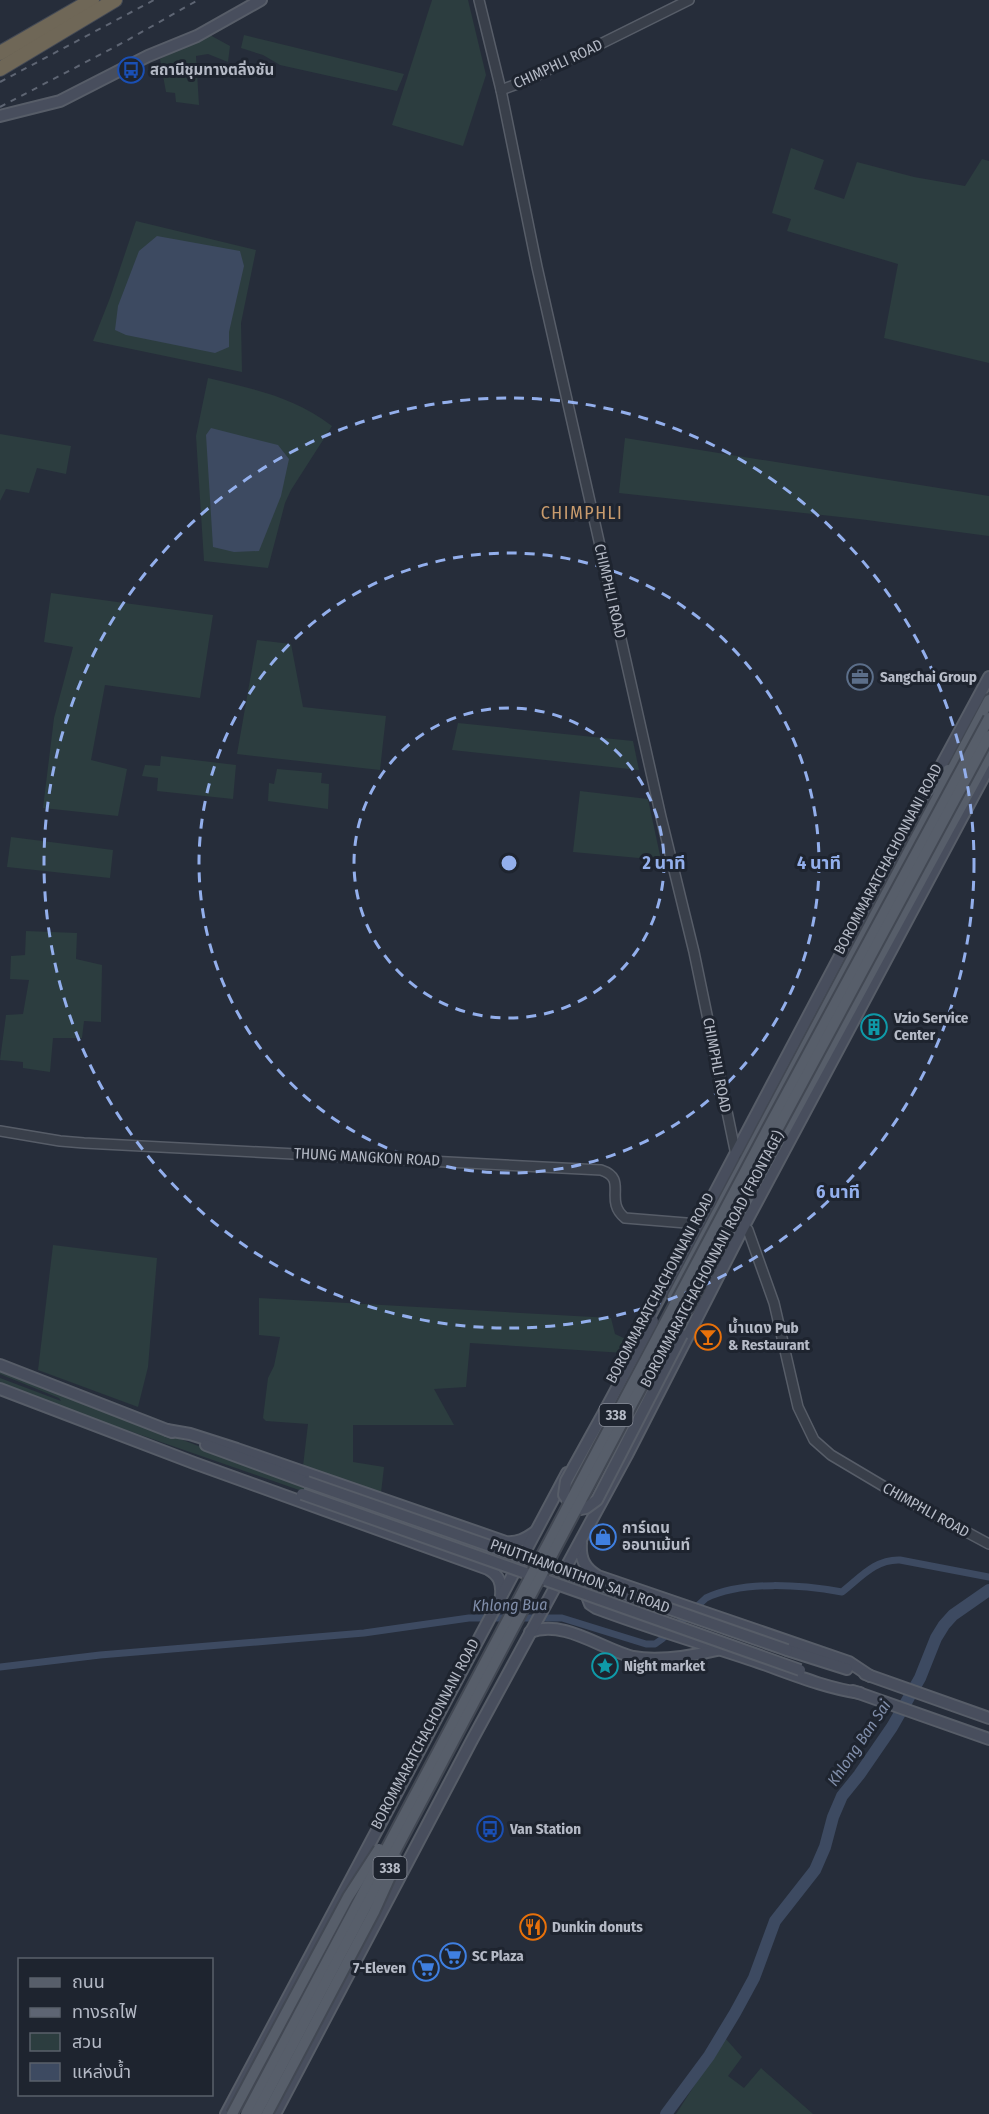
<svg xmlns="http://www.w3.org/2000/svg" width="989" height="2114" font-family="'Fira Sans Condensed','Noto Sans Thai',sans-serif">
	<style>
		.green { fill: #2c3d3f }
		.water { fill: #3d4a61 }
		.lines { fill: none; stroke-linecap: round; stroke-linejoin: round }
		.canal { stroke: #3d4a61; stroke-width: 7 }
		.river { stroke: #3d4a61; stroke-width: 12 }
		.tertiary-casing { stroke: #575d68; stroke-width: 12 }
		.secondary-casing { stroke: #575d68; stroke-width: 14 }
		.primary-casing { stroke: #424853; stroke-width: 14 }
		.motorway-casing { stroke: #444a55; stroke-width: 16 }
		.tertiary { stroke: #393f4a; stroke-width: 9 }
		.secondary { stroke: #484e5d; stroke-width: 10 }
		.primary { stroke: #575e6a; stroke-width: 10 }
		.motorway { stroke: #6f6757; stroke-width: 14 }
		.rail { stroke: #5e6573; stroke-width: 2; stroke-dasharray: 6 6; stroke-linecap: butt }
		.secondary-bridge-casing { stroke: #575d68; stroke-width: 14; stroke-linecap: butt }
		.primary-bridge-casing { stroke: #424853; stroke-width: 14; stroke-linecap: butt }
		.secondary-bridge { stroke: #484e5d; stroke-width: 10 }
		.primary-bridge { stroke: #575e6a; stroke-width: 10 }
		.ring { fill: none; stroke: #93afec; stroke-width: 3; stroke-dasharray: 10 8 }
		.labels { text-anchor: middle; dominant-baseline: central; stroke-width: 6; stroke-linejoin: round; paint-order: stroke }
		.shield { fill: #1e242f; stroke: #888d99; stroke-width: 1.5 }
		.shield-label { font-size: 14px; font-weight: bold; fill: #b5bac6 }
		.street-label { font-size: 15px; fill: #b5bac6; stroke: #1e242f }
		.poi-label { font-size: 15px; font-weight: bold; fill: #b5bac6; stroke: #1e242f; text-anchor: start }
		.water-label { font-size: 16px; font-style: italic; fill: #808eaa; stroke: #1e242f }
		.quarter-label { font-size: 18px; letter-spacing: 1.5px; fill: #c89b6d; stroke: #1e242f }
		.centre { fill: #93afec; stroke: #1e242f; stroke-width: 3 }
		.ring-label { font-size: 18px; text-anchor: middle; font-weight: bold; fill: #93afec; stroke: #1e242f; stroke-width: 6; stroke-linejoin: round; paint-order: stroke }
	</style>
	<rect width="100%" height="100%" fill="#262d3a"/>
	<!-- green -->
	<g class="green">
		<path d="M432,0H468L486,75L463,146L392,125Z"/>
		<path d="M208,34L230,46L228,62L208,54L196,56L199,105L176,102L175,93L166,92L160,59Z"/>
		<path d="M244,35L404,74L397,91L280,65L263,55L241,48Z"/>
		<path d="M791,148L824,160L814,189L844,199L857,162L914,177L965,186L982,159L989,161V363L884,338L898,264L787,231L791,219L772,213Z"/>
		<path d="M136,221L256,250L241,323L242,372L93,341L110,298Z"/>
		<path d="M208,378C256,390 292,396 332,426L291,490L285,503L268,568L204,561L196,436Z"/>
		<path d="M0,434L71,446L66,474L37,468L29,493L6,489L0,501Z"/>
		<path d="M625,438L989,496V536L859,519L619,493Z"/>
		<path d="M51,593L213,615L200,698L105,685L91,760L127,769L118,816L43,808L54,718L73,647L44,642Z"/>
		<path d="M257,640L291,644L303,707L386,716L380,770L237,754Z"/>
		<path d="M458,723L633,741L639,770L452,750Z"/>
		<path d="M161,756L236,765L233,799L157,791L158,778L142,776L145,765L160,766Z"/>
		<path d="M277,769L322,773L321,783L329,784L328,809L268,801L269,783L274,784Z"/>
		<path d="M580,791L648,799L661,860L573,852Z"/>
		<path d="M11,837L113,850L110,878L7,867Z"/>
		<path d="M26,931L77,933L76,959L102,965L101,1022L84,1021L82,1038H53L50,1072L23,1068V1062L0,1060L6,1015L23,1014L29,980L10,979L11,956L25,955Z"/>
		<path d="M53,1245L157,1258L148,1367L138,1407L38,1370Z"/>
		<path d="M259,1298L611,1318L615,1334L628,1340L624,1353L470,1343L466,1387L434,1389L454,1425H353V1462L384,1467L381,1493L303,1466L308,1424L266,1421L263,1418L268,1378L274,1366L280,1337L259,1335Z"/>
		<path d="M0,1369L255,1468L501,1548L499,1555L491,1563L299,1490L17,1392L0,1385V1378L61,1401L59,1398L0,1374Z"/>
		<path d="M725,2038L742,2057L728,2076L744,2088L761,2068L813,2114H676Z"/>
	</g>
	<!-- water -->
	<g class="water">
		<path d="M157,236L240,251L244,266L229,332V347L215,353L126,335L115,330L118,306L139,251Z"/>
		<path d="M211,428L278,445L289,459L281,496L259,551L234,552L213,547L206,435Z"/>
	</g>
	<g class="lines">
		<!-- canal -->
		<path class="canal" d="M0,1667L100,1655L364,1633L469,1618H562L646,1644H655L662,1639L706,1598C744,1580 802,1585 842,1592C860,1578 875,1559 900,1560L989,1577"/>
		<!-- river -->
		<path class="river" d="M666,2114L709,2056L735,2013L754,1978L775,1921L815,1870L825,1847L833,1817L842,1796L859,1775L892,1727L920,1678L936,1638L944,1625L953,1615L989,1590"/>
		<!-- tertiary casing -->
		<g class="tertiary-casing">
			<g id="tertiary">
				<path d="M479,0L501,90L537,267L601,550L661,817L694,952L736,1155"/>
				<path d="M501,90L528,80L689,0"/>
				<path d="M0,1131L60,1141L84,1143L601,1170C629,1179 603,1200 625,1218L686,1223L697,1228"/>
				<path d="M744,1226L748,1230L774,1303L798,1407L814,1440L831,1455L905,1499L989,1544"/>
			</g>
		</g>
		<!-- secondary casing -->
		<g class="secondary-casing">
			<g id="secondary">
				<path d="M0,116L60,101L148,56L197,36L261,0"/>
				<path d="M644,1327L907,829L989,677"/>
				<path d="M0,1365L172,1432"/>
				<path d="M0,1389L194,1463L488,1569C499,1575 502,1583 501,1595"/>
				<path d="M167,1430L190,1434L237,1449L506,1542C518,1543 525,1539 535,1532"/>
				<path d="M206,1445L307,1482"/>
				<path d="M581,1543C580,1558 584,1568 598,1576L849,1662L870,1676"/>
				<path d="M601,1580L591,1584L587,1596L590,1604L596,1608C649,1628 704,1644 758,1662C792,1674 825,1688 860,1693"/>
				<path d="M530,1632C564,1619 601,1649 633,1657C660,1662 692,1656 717,1650"/>
				<path d="M787,1650L847,1669"/>
				<path d="M865,1674L989,1718"/>
				<path d="M853,1691L989,1739"/>
				<path d="M226,2114L567,1473"/>
				<path d="M275,2114L472,1740L627,1455L744,1226L989,767"/>
			</g>
		</g>
		<!-- primary casing -->
		<g class="primary-casing">
			<g id="primary">
				<path d="M924,797L948,770"/>
				<path d="M673,1296L989,700"/>
				<path d="M688,1309L989,755"/>
			</g>
		</g>
		<!-- motorway casing -->
		<g class="motorway-casing">
			<g id="motorway">
				<path d="M0,53L92,0"/>
				<path d="M0,69L115,0"/>
			</g>
		</g>
		<!-- tertiary -->
		<use href="#tertiary" class="tertiary"/>
		<!-- secondary -->
		<use href="#secondary" class="secondary"/>
		<!-- primary -->
		<use href="#primary" class="primary"/>
		<!-- motorway -->
		<use href="#motorway" class="motorway"/>
		<!-- rail -->
		<g class="rail">
			<path d="M0,82L154,0"/>
			<path d="M0,107L126,41L198,0"/>
		</g>
		<!-- secondary-bridge casing -->
		<g class="secondary-bridge-casing">
			<g id="secondary-bridge">
				<path d="M653,1321L603,1414L566,1481L564,1495L571,1505L581,1509L586,1508L597,1500L682,1335"/>
				<path d="M307,1482L787,1650"/>
				<path d="M302,1494L800,1670"/>
			</g>
		</g>
		<!-- primary-bridge casing -->
		<g class="primary-bridge-casing">
			<g id="primary-bridge">
				<path d="M232,2114L348,1897L379,1849"/>
				<path d="M246,2114L767,1130L989,718"/>
				<path d="M256,2114L775,1134L989,736"/>
				<path d="M267,2114L374,1912L398,1859"/>
			</g>
		</g>
		<!-- secondary-bridge -->
		<use href="#secondary-bridge" class="secondary-bridge"/>
		<!-- primary-bridge -->
		<use href="#primary-bridge" class="primary-bridge"/>
	</g>
	<!-- distance rings -->
	<g class="ring">
		<circle cx="509" cy="863" r="155"/>
		<circle cx="509" cy="863" r="310"/>
		<circle cx="509" cy="863" r="465"/>
	</g>
	<!-- icons -->
	<defs>
		<g id="bus-ring" transform="scale(1.35)"><circle r="9.5" fill="#1e242f" stroke="#1a4fb4" stroke-width="1.5"/><path d="M-5-6H5V4H4V6H2V4H-2V6H-4V4H-5ZM-3.5-4V0h7V-4ZM-3.5 1.2v1.5H-2V1.2ZM2 1.2v1.5H3.5V1.2Z" fill="#1a4fb4"/></g>
		<g id="office-ring" transform="scale(1.35)"><circle r="9.5" fill="#1e242f" stroke="#5c6f8a" stroke-width="1.5"/><path d="M-6-3h4V-5.5h4V-3h4V5H-6ZM-1-4.5V-3h2v-1.5ZM-6 0V1H6V0Z" fill="#5c6f8a"/></g>
		<g id="building-ring" transform="scale(1.35)"><circle r="9.5" fill="#1e242f" stroke="#0f9aa8" stroke-width="1.5"/><path d="M-4-6H4V6H1V3H-1V6H-4ZM-2.5-4.3h1.7v1.8h-1.7ZM.8-4.3h1.7v1.8H.8ZM-2.5-1h1.7V.8h-1.7ZM.8-1h1.7V.8H.8Z" fill="#0f9aa8"/></g>
		<g id="bar-ring" transform="scale(1.35)"><circle r="9.5" fill="#1e242f" stroke="#e8710a" stroke-width="1.5"/><path d="M-6-5H6L.8 .8V4.5H3.5V6h-7V4.5H-.8V.8Z" fill="#e8710a"/></g>
		<g id="shop-ring" transform="scale(1.35)"><circle r="9.5" fill="#1e242f" stroke="#3f7fe0" stroke-width="1.5"/><path d="M-5-2.5h2.3a2.7 3.5 0 0 1 5.4 0H5L5.5 6h-11ZM-1.5-2.5h3a1.5 2.3 0 0 0-3 0Z" fill="#3f7fe0"/></g>
		<g id="sight-ring" transform="scale(1.35)"><circle r="9.5" fill="#1e242f" stroke="#0f9aa8" stroke-width="1.5"/><path d="M0-6L1.8-2.2L6-1.7L2.9 1.2L3.7 5.4L0 3.3L-3.7 5.4L-2.9 1.2L-6-1.7L-1.8-2.2Z" fill="#0f9aa8"/></g>
		<g id="restaurant-ring" transform="scale(1.35)"><circle r="9.5" fill="#1e242f" stroke="#e8710a" stroke-width="1.5"/><path d="M-5-6h1v4h1v-4h1v4h1v-4h1v5L-1.5 .5V6h-2V.5L-5-1ZM5-6V6H3V1.5H1.5Q1.5-4 5-6Z" fill="#e8710a"/></g>
		<g id="supermarket-ring" transform="scale(1.35)"><circle r="9.5" fill="#1e242f" stroke="#3f7fe0" stroke-width="1.5"/><path d="M-6-5.5h2.5l.6 2H6L4.5 2H-2.5L-4.4-4H-6ZM-1.5 3.2a1.3 1.3 0 1 0 .1 0ZM3 3.2a1.3 1.3 0 1 0 .1 0Z" fill="#3f7fe0"/></g>
	</defs>
	<g fill-rule="evenodd">
		<use href="#bus-ring" x="131" y="70"/>
		<use href="#office-ring" x="860" y="677"/>
		<use href="#building-ring" x="874" y="1027"/>
		<use href="#bar-ring" x="708" y="1337"/>
		<use href="#shop-ring" x="603" y="1537"/>
		<use href="#sight-ring" x="605" y="1666"/>
		<use href="#bus-ring" x="490" y="1829"/>
		<use href="#restaurant-ring" x="533" y="1927"/>
		<use href="#supermarket-ring" x="453" y="1956"/>
		<use href="#supermarket-ring" x="426" y="1968"/>
	</g>
	<g class="labels">
		<!-- shield labels -->
		<g class="shield">
			<rect x="599.5" y="1404" width="33" height="22" rx="4.5"/>
			<rect x="373.5" y="1857" width="33" height="22" rx="4.5"/>
		</g>
		<g class="shield-label">
			<text x="616" y="1415">338</text>
			<text x="390" y="1868">338</text>
		</g>
		<!-- street labels -->
		<g class="street-label">
			<text transform="translate(558 64) rotate(-25)">CHIMPHLI ROAD</text>
			<text transform="translate(610 591) rotate(77)">CHIMPHLI ROAD</text>
			<text transform="translate(888 859) rotate(-62)">BOROMMARATCHACHONNANI ROAD</text>
			<text transform="translate(717 1065) rotate(79)">CHIMPHLI ROAD</text>
			<text transform="translate(367 1157) rotate(3)">THUNG MANGKON ROAD</text>
			<text transform="translate(712 1259) rotate(-62)">BOROMMARATCHACHONNANI ROAD (FRONTAGE)</text>
			<text transform="translate(660 1288) rotate(-62)">BOROMMARATCHACHONNANI ROAD</text>
			<text transform="translate(926 1510) rotate(29)">CHIMPHLI ROAD</text>
			<text transform="translate(580 1576) rotate(20)">PHUTTHAMONTHON SAI 1 ROAD</text>
			<text transform="translate(425 1734) rotate(-62)">BOROMMARATCHACHONNANI ROAD</text>
		</g>
		<!-- poi labels -->
		<g class="poi-label">
			<text x="150" y="70">สถานีชุมทางตลิ่งชัน</text>
			<text x="880" y="677">Sangchai Group</text>
			<text x="894" y="1018">Vzio Service<tspan x="894" dy="17">Center</tspan></text>
			<text x="728" y="1328">น้ำแดง Pub<tspan x="728" dy="17">&amp; Restaurant</tspan></text>
			<text x="622" y="1528">การ์เดน<tspan x="622" dy="17">ออนาเม้นท์</tspan></text>
			<text x="624" y="1666">Night market</text>
			<text x="510" y="1829">Van Station</text>
			<text x="552" y="1927">Dunkin donuts</text>
			<text x="472" y="1956">SC Plaza</text>
			<text x="406" y="1968" text-anchor="end">7-Eleven</text>
		</g>
		<!-- water labels -->
		<g class="water-label">
			<text transform="translate(510 1605) rotate(-1)">Khlong Bua</text>
			<text transform="translate(859 1743) rotate(-56)">Khlong Ban Sai</text>
		</g>
		<!-- quarter labels -->
		<g class="quarter-label">
			<text x="582" y="513">CHIMPHLI</text>
		</g>
	</g>
	<circle cx="509" cy="863" r="9" class="centre"/>
	<g class="ring-label">
		<text x="664" y="869">2 นาที</text>
		<text x="819" y="869">4 นาที</text>
		<text x="838" y="1198">6 นาที</text>
	</g>
	<!-- legend -->
	<rect x="18" y="1958" width="195" height="138" fill="#1e242f" stroke="#5a606b" stroke-width="1.5"/>
	<rect x="30" y="1978" width="30" height="9" fill="#575e6a" stroke="#5a606b" stroke-width="1.5"/>
	<text x="72" y="1988" font-size="18" fill="#b5bac6">ถนน</text>
	<rect x="30" y="2008" width="30" height="9" fill="#5e6573" stroke="#5a606b" stroke-width="1.5"/>
	<text x="72" y="2018" font-size="18" fill="#b5bac6">ทางรถไฟ</text>
	<rect x="30" y="2033" width="30" height="18" fill="#2c3d3f" stroke="#5a606b" stroke-width="1.5"/>
	<text x="72" y="2048" font-size="18" fill="#b5bac6">สวน</text>
	<rect x="30" y="2063" width="30" height="18" fill="#3d4a61" stroke="#5a606b" stroke-width="1.5"/>
	<text x="72" y="2078" font-size="18" fill="#b5bac6">แหล่งน้ำ</text>
</svg>
